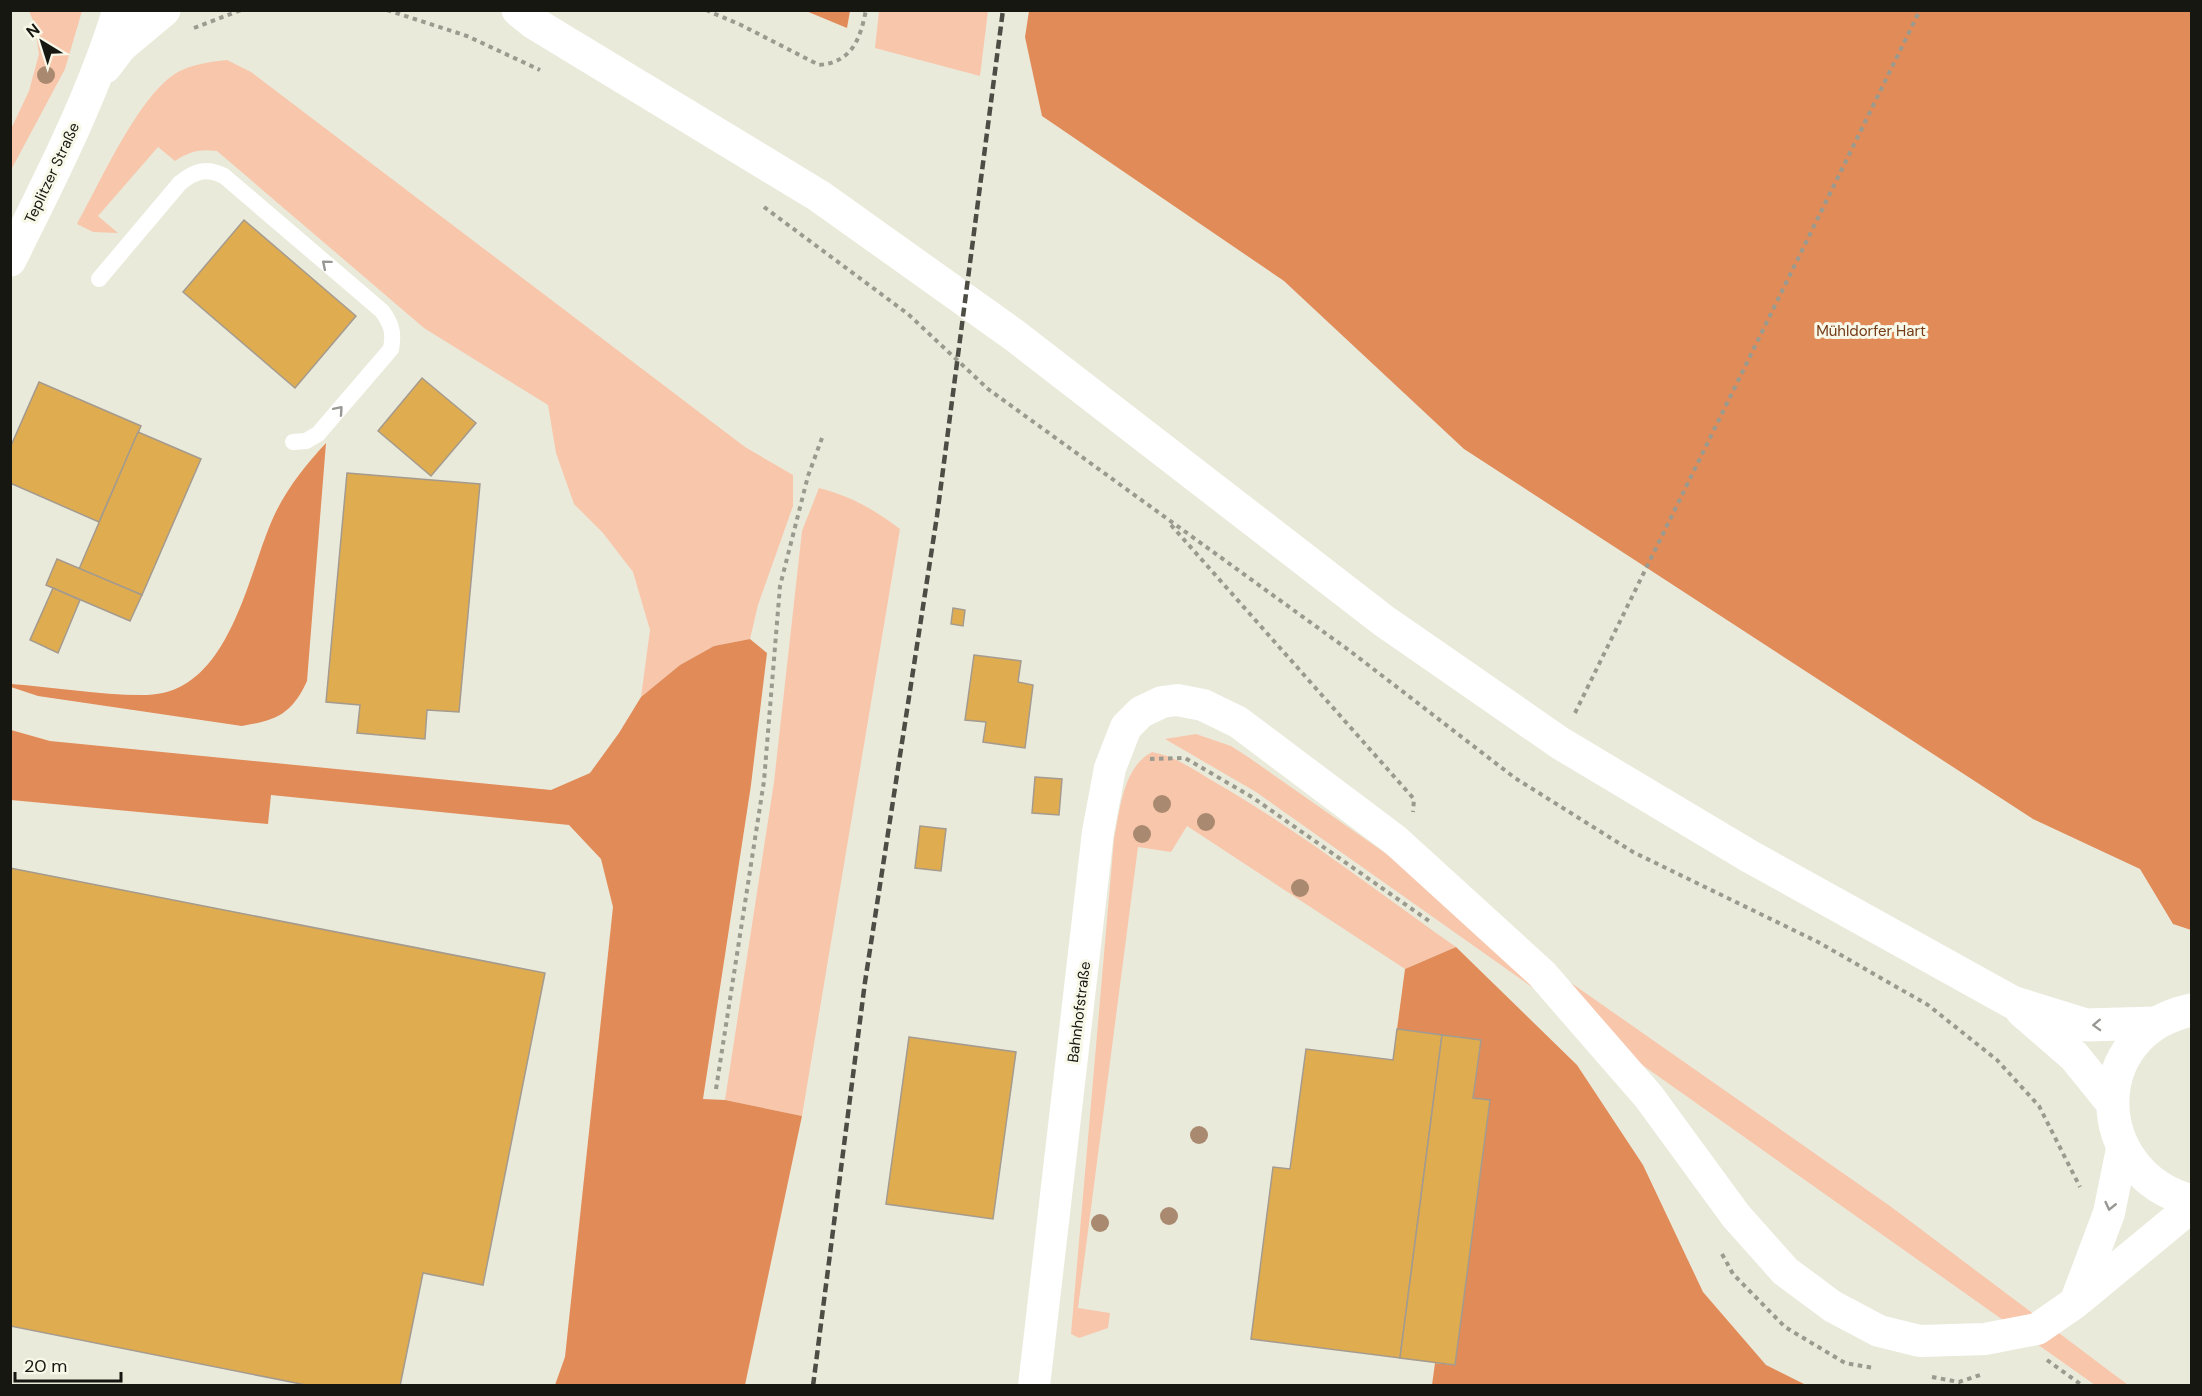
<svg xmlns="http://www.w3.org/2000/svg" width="2202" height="1396" font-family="'DM Sans',sans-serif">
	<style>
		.green { fill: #f8c6ab }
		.forest { fill: #e18b59 }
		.building { fill: #e0ac50; stroke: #a49b8e; stroke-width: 1.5 }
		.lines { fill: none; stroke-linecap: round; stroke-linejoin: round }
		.path { stroke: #9a9a8e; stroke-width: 4; stroke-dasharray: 4.5 4.5; stroke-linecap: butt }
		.service { stroke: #fff; stroke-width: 16 }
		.minor { stroke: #fff; stroke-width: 32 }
		.tertiary { stroke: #fff; stroke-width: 33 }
		.secondary { stroke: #fff; stroke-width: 33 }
		.rail { stroke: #4d4d45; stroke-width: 4.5; stroke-dasharray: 9 4.5; stroke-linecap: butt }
		.tree { fill: #a98a70 }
		.oneway { stroke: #979794 }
		.labels { text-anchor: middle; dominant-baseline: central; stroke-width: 6; stroke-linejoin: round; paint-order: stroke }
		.street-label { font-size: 15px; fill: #171712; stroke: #f7f8e8 }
		.park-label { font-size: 15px; fill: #743b18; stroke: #f7f8e8 }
	</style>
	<rect width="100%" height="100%" fill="#eaeadb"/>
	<!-- green -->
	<g class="green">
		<path d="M29,11H82L65,69L11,170V129L29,91L39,54L34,23Z"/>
		<path d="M879,11H988L980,76L875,48Z"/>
		<path d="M227,60L251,72L745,447L793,475V506L758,605L750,639L714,646L680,665L641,697L650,630L633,572L603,533L574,504L556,453L548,405L424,328L217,151C200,149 190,151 175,161L158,147L98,216L118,233L93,232L77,224C100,183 139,94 178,72C193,64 210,62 227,60Z"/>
		<path d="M819,488C850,496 874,509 900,529L802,1116L725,1100L774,782L802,531Z"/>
		<path d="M1196,734L1231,746L1248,757L1890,1206L2128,1385H2095L1256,792L1165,739Z"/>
		<path d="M1152,752C1176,756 1197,772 1218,784C1301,832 1378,892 1456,947L1405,969L1187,826L1171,852L1138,847L1078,1308L1110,1313L1108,1328L1079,1338L1071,1334L1114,839C1120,810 1123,767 1152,752Z"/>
	</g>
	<!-- forest -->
	<g class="forest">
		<path d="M806,11H850L847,28Z"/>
		<path d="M1029,11H2191V930L2173,924L2140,869L2033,819L1464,449L1284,281L1042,116L1025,37Z"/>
		<path d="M326,443L307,681C292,714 277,720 242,726L38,696L11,687V684C53,687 106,696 147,695C227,693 246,583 270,525C283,493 303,468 326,443Z"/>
		<path d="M750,639L767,653L751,785L703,1099L725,1100L802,1116L745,1385H555L565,1357L613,907L601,859L569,825L271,795L268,824L11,800V730L50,741L551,790L590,773L619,733L641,697L680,665L714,646Z"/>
		<path d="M1456,947L1577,1065L1643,1165L1703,1292L1766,1365L1806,1385H1432L1435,1363L1455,1365L1490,1100L1473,1098L1481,1040L1397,1029L1405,969Z"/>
	</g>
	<!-- building -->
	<g class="building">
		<path d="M244,220L356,316L295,388L183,292Z"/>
		<path d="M422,378L476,423L431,476L378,431Z"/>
		<path d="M39,382L141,426L99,522L10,483V448Z"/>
		<path d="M138,432L201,459L142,595L79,569Z"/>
		<path d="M347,473L480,484L459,712L427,710L425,739L357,733L360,705L326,702Z"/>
		<path d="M57,559L142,595L130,621L46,585Z"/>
		<path d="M53,588L80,600L58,653L30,640Z"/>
		<path d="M953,608L965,610L963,626L951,624Z"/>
		<path d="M974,655L1021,661L1018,682L1033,685L1025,748L983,742L986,722L965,720Z"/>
		<path d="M1035,777L1062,779L1059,815L1032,813Z"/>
		<path d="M920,826L946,829L941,871L915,868Z"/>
		<path d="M10,868L545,973L483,1285L423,1273L400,1386H311L10,1326Z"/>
		<path d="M1397,1029L1442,1035L1400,1358L1251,1339L1273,1167L1290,1169L1306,1049L1393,1060Z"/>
		<path d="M1442,1035L1481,1040L1473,1098L1490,1100L1455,1365L1400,1358Z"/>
		<path d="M909,1037L1016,1052L993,1219L886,1204Z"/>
	</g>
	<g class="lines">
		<!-- path -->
		<g class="path">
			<path d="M387,10L467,36L540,70"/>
			<path d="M706,10L741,25L819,65C852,62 860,40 866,10"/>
			<path d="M194,28L241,10"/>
			<path d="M764,207L908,314L988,389L1350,651L1515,778L1633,852L1818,942L1928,1005L1997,1060L2039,1106L2080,1187"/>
			<path d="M1171,525L1414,799L1413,812"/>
			<path d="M1575,713L1920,10"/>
			<path d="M1150,759L1185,758L1252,797L1429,921"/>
			<path d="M716,1089L764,781L780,586L808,476L822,438"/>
			<path d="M1722,1254L1733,1274L1785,1327L1845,1363L1874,1368"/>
			<path d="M2047,1360L2083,1386"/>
			<path d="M1932,1377L1959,1382L1980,1375"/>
		</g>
		<!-- service -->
		<path class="service" d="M99,279L180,183C195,171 206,167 224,176L382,311C392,325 394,333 391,349L318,434L306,441L293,442"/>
		<!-- minor -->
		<g class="minor">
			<path d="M2077,1298L2109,1213L2122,1149"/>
			<path d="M1034,1386L1098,832L1110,768L1126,727L1141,712L1162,702L1177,700L1203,705L1238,722L1395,840L1542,974L1649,1097L1736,1216L1785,1271L1832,1306L1879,1331L1920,1341L1985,1339L2037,1329L2076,1302L2192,1206"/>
		</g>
		<!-- tertiary -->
		<g class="tertiary">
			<path d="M105,67L121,46L164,10"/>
			<path d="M10,260C50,179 92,98 119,10"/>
		</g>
		<!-- secondary -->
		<g class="secondary">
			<path d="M518,10L534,23L819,196L1014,335L1384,621L1560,743L1749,856L2012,1002L2086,1025L2156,1023"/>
			<path d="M2192,1010C2086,1031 2087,1173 2192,1201"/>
			<path d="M2022,1011L2074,1056L2112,1103"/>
		</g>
		<!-- rail -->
		<path class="rail" d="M813,1386L865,982L937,516L1003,10"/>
	</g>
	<!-- trees -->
	<g class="tree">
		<circle cx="46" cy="75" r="9"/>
		<circle cx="1162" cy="804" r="9"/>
		<circle cx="1206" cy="822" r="9"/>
		<circle cx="1142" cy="834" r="9"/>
		<circle cx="1300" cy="888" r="9"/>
		<circle cx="1199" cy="1135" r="9"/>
		<circle cx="1169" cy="1216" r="9"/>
		<circle cx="1100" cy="1223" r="9"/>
	</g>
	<!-- one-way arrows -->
	<defs><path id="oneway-chevron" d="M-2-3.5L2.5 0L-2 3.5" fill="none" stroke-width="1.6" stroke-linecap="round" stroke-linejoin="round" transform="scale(1.5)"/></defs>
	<g class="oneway">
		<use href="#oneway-chevron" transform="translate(326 264) rotate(-140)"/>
		<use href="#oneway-chevron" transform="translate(339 410) rotate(-49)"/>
		<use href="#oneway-chevron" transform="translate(2097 1025) rotate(178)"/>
		<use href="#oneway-chevron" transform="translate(2110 1206) rotate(103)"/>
	</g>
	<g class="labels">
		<!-- street labels -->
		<g class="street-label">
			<text transform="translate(52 173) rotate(-65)">Teplitzer Straße</text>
			<text transform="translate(1079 1012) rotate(-83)">Bahnhofstraße</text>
		</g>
		<!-- park labels -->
		<g class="park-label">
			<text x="1871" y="331">Mühldorfer Hart</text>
		</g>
	</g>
	<!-- border -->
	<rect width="2202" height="1396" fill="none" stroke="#171712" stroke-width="24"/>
	<!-- north arrow -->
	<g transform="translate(42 42) rotate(322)" stroke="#f7f8e8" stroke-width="4.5" paint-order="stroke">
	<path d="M0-4.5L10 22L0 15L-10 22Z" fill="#171712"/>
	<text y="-9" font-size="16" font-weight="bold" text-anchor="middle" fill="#171712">N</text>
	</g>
	<!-- scale -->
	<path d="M15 1372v9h106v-9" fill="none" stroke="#171712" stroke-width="3"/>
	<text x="24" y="1372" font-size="18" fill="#171712" stroke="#f7f8e8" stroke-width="4.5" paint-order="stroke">20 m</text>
</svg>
